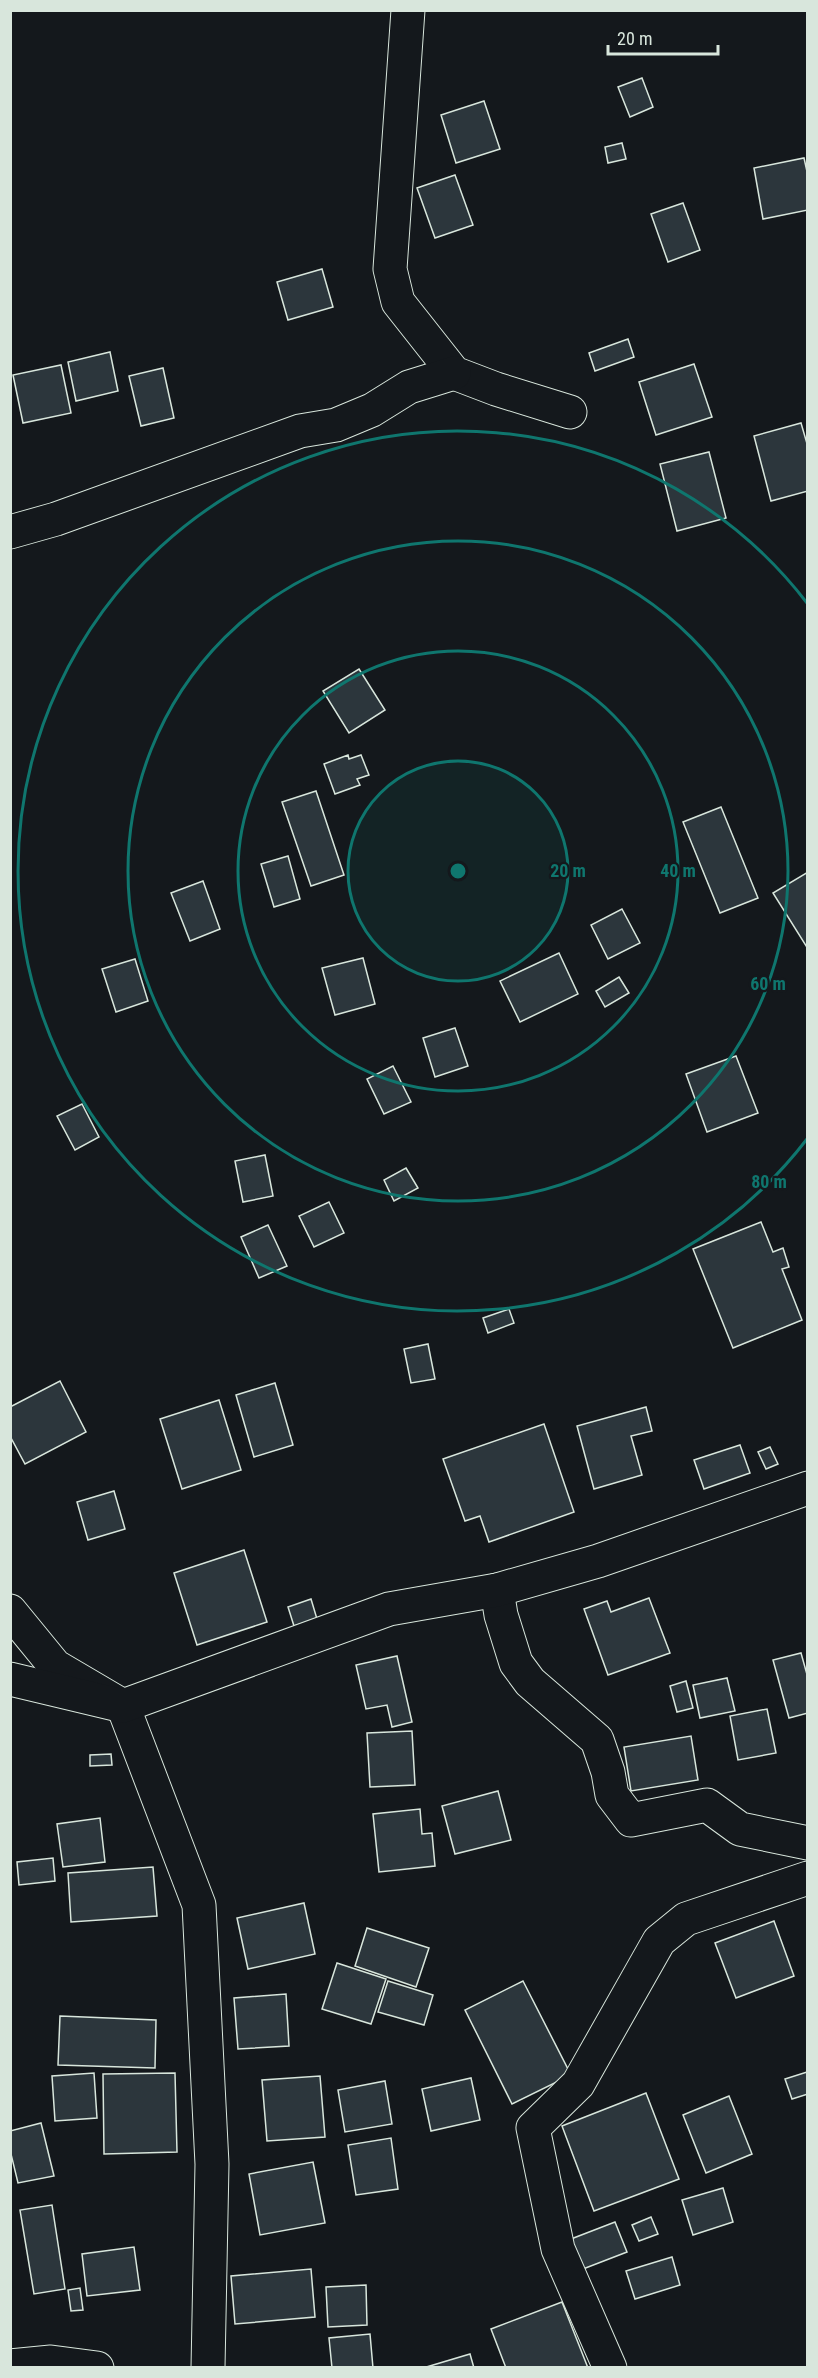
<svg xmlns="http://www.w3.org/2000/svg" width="818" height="2378" font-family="'Roboto Condensed',sans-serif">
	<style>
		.building { fill: #2c363c; stroke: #d8e6dc; stroke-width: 1.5 }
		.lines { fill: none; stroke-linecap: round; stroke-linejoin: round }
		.street-casing { stroke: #d8e6dc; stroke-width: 35 }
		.street { stroke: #14181c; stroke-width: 33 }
		.ring { fill: none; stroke: #0f766e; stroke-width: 3 }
		.centre { fill: #0f766e; stroke: #14181c; stroke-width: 3 }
		.ring-label { font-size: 18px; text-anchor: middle; font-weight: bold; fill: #0f766e; stroke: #14181c; stroke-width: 4.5; stroke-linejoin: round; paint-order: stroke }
	</style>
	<rect width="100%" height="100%" fill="#14181c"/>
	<!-- building -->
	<g class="building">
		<path d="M642,78L653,107L630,117L618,87Z"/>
		<path d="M484,101L500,149L456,163L441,115Z"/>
		<path d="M622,143L626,159L608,163L605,147Z"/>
		<path d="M804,158L808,176V210L763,219L754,168Z"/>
		<path d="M455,175L473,225L435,238L417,188Z"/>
		<path d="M683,203L700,250L668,262L651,214Z"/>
		<path d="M322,269L333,307L288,320L277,282Z"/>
		<path d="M628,339L634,357L595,371L589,353Z"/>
		<path d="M110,352L118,391L76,401L68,362Z"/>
		<path d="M694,364L712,417L656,435L639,382Z"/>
		<path d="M61,365L71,413L23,423L13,375Z"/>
		<path d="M163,368L174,418L141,426L129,376Z"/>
		<path d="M801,423L808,447V491L771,501L754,436Z"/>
		<path d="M709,452L726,518L677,531L660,464Z"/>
		<path d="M359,669L385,710L349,733L323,691Z"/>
		<path d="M348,755L349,759L361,755L369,775L357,779L360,785L335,794L324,764Z"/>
		<path d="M316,791L344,875L311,886L282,802Z"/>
		<path d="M721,807L758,898L720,913L683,822Z"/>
		<path d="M288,856L300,899L274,907L261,864Z"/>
		<path d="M808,872V949L773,893Z"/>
		<path d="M203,881L220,929L190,941L171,893Z"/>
		<path d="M622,909L640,943L608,959L591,925Z"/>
		<path d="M559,953L578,994L520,1022L500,981Z"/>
		<path d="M363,958L375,1004L335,1015L322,968Z"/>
		<path d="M135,959L148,1001L116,1012L102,969Z"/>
		<path d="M619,977L629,993L605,1007L596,991Z"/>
		<path d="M455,1028L468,1066L435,1077L423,1038Z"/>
		<path d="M736,1056L758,1113L707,1132L686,1074Z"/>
		<path d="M393,1066L411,1102L384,1114L367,1079Z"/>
		<path d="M82,1104L99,1137L75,1150L57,1116Z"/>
		<path d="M265,1155L273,1196L243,1202L235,1161Z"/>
		<path d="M406,1168L418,1188L394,1201L384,1180Z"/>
		<path d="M329,1202L344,1233L314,1247L299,1216Z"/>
		<path d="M761,1222L773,1252L783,1248L789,1267L782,1269L802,1320L733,1348L693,1249Z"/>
		<path d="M268,1225L287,1266L259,1278L241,1237Z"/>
		<path d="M509,1309L514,1323L488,1333L483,1318Z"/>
		<path d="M428,1344L435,1379L411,1383L404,1349Z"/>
		<path d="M60,1381L86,1432L25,1464L10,1436V1407Z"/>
		<path d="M275,1383L293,1445L254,1457L236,1395Z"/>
		<path d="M219,1400L241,1470L182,1489L160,1419Z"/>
		<path d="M646,1407L652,1431L631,1436L642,1475L594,1489L577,1426Z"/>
		<path d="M544,1424L574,1512L489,1542L480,1516L465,1521L443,1459Z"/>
		<path d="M740,1445L750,1473L704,1489L694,1460Z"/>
		<path d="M770,1447L778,1464L766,1469L758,1452Z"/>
		<path d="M114,1491L125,1529L88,1540L77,1502Z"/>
		<path d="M244,1550L267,1622L197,1645L174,1573Z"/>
		<path d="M649,1598L670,1653L608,1675L584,1609L607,1601L611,1612Z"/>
		<path d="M311,1599L317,1619L294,1626L288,1607Z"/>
		<path d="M801,1653L808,1678V1713L789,1718L773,1660Z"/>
		<path d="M397,1656L412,1722L392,1727L387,1705L366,1709L356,1665Z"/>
		<path d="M727,1678L735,1711L700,1718L693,1685Z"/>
		<path d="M686,1681L693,1708L677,1712L670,1686Z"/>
		<path d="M767,1709L776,1753L738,1760L730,1716Z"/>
		<path d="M412,1731L415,1785L370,1787L367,1733Z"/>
		<path d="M691,1736L698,1780L631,1791L624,1747Z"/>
		<path d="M111,1754L112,1765L90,1766V1755Z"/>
		<path d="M498,1791L511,1840L455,1854L442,1806Z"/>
		<path d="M420,1809L422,1834L432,1833L435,1866L379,1872L373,1814Z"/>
		<path d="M100,1818L105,1862L63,1867L57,1824Z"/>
		<path d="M53,1858L55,1881L19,1885L17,1862Z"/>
		<path d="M153,1867L157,1916L71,1922L68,1873Z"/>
		<path d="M304,1903L315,1954L248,1969L237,1918Z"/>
		<path d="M774,1921L794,1976L736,1998L715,1943Z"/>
		<path d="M367,1928L429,1948L416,1987L355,1966Z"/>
		<path d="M337,1963L386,1979L371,2024L322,2009Z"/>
		<path d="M388,1981L433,1995L424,2025L378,2012Z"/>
		<path d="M523,1981L571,2075L512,2104L465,2010Z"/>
		<path d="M286,1994L289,2046L238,2049L234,1998Z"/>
		<path d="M60,2016L156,2020L155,2068L58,2065Z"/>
		<path d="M807,2072L808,2094L792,2099L785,2079Z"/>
		<path d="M94,2073L97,2118L55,2121L52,2076Z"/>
		<path d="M175,2073L177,2152L104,2154L103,2074Z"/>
		<path d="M320,2076L325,2137L267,2141L262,2080Z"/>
		<path d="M471,2078L480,2120L431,2131L422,2089Z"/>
		<path d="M385,2081L392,2124L345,2132L338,2090Z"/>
		<path d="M646,2093L679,2179L594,2211L562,2126Z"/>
		<path d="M729,2096L752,2154L706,2173L683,2115Z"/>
		<path d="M41,2123L54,2176L18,2183L10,2150V2131Z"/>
		<path d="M391,2138L398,2189L356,2195L348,2145Z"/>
		<path d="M313,2162L325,2223L260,2235L249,2174Z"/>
		<path d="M723,2188L733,2222L693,2235L682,2200Z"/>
		<path d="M52,2205L65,2289L34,2294L20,2210Z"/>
		<path d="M651,2217L658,2234L639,2241L632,2225Z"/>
		<path d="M615,2222L627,2252L583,2269L571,2239Z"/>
		<path d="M134,2247L140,2290L87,2296L82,2254Z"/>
		<path d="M672,2257L680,2285L635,2299L626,2271Z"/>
		<path d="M311,2269L315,2317L235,2324L231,2276Z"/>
		<path d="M366,2285L367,2325L328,2327L326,2287Z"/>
		<path d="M80,2288L83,2310L71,2311L68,2290Z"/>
		<path d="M562,2302L588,2368H506L491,2329Z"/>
		<path d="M370,2334L373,2368H332L329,2338Z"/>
		<path d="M470,2354L474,2368H423Z"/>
	</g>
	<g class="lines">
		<!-- street casing -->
		<g class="street-casing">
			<g id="street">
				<path d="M408,10L390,269L398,302L454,373L496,389L570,412"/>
				<path d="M10,532L56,519L300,431L336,425L372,410L409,387L454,373"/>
				<path d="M497,1590L501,1615L516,1663L530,1682L597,1740L608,1772L612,1795L631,1820L707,1805L740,1829L808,1843"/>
				<path d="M10,1611L55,1666L123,1706L199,1905L212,2164L208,2368"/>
				<path d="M10,1679L123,1706L389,1609L497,1590L598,1561L808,1488"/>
				<path d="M10,2366L51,2362L97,2368"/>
				<path d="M610,2368L558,2249L533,2128L578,2084L659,1941L686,1919L808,1878"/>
			</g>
		</g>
		<!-- street -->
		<use href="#street" class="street"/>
	</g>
	<!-- distance rings -->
	<circle cx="458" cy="871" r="110" fill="#0f766e" fill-opacity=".12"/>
	<g class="ring">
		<circle cx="458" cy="871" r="110"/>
		<circle cx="458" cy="871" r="220"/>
		<circle cx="458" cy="871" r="330"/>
		<path d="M807 1139A440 440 0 1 1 807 603"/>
	</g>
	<circle cx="458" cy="871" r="9" class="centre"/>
	<g class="ring-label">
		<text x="568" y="877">20 m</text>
		<text x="678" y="877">40 m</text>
		<text x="768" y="990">60 m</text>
		<text x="769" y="1188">80 m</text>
	</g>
	<!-- border -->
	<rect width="818" height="2378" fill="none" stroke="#d8e6dc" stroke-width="24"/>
	<!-- scale -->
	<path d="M608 45v9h110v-9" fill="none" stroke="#d8e6dc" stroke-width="3"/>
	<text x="617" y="45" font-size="18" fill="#d8e6dc" stroke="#14181c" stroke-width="4.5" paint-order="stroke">20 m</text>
</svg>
